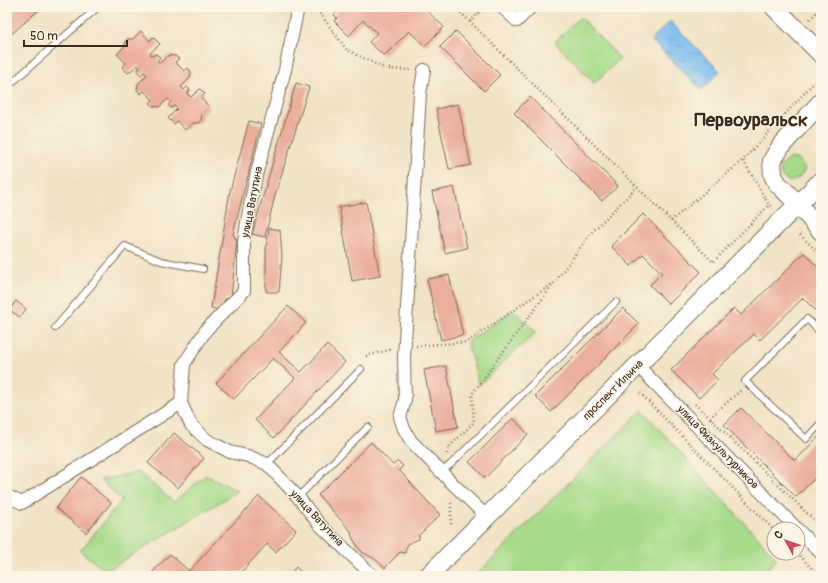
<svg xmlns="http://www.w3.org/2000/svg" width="828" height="583" font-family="Pangolin,sans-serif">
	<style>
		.green { fill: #a7db8a; stroke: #718254 }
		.water { fill: url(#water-ripples); stroke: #5b7487 }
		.building { fill: #ebaf9c }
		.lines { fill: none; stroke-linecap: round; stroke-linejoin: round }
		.lane-casing { stroke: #7b6b58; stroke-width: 8 }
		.street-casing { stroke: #7b6b58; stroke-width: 14 }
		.secondary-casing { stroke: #7b6b58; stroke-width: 20 }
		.path { stroke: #7b6b58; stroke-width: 2.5; stroke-dasharray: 1 3; stroke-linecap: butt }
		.lane { stroke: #fff; stroke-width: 6 }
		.street { stroke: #fff; stroke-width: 12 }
		.secondary { stroke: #fff; stroke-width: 18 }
		.labels { text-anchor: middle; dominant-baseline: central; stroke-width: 3; stroke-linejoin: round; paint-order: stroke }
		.street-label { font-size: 11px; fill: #3b2a1e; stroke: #fcf5e5 }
		.town-label { font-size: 19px; font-weight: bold; fill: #3b2a1e; stroke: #fcf5e5 }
	</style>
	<defs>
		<pattern id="water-ripples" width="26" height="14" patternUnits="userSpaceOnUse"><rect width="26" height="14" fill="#7bbdf0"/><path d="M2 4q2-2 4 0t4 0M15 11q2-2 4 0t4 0" fill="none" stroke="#669ac2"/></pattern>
	</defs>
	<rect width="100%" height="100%" fill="#fcf5e5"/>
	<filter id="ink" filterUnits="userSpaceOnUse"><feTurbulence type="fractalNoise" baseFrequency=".025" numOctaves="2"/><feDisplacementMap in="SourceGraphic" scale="8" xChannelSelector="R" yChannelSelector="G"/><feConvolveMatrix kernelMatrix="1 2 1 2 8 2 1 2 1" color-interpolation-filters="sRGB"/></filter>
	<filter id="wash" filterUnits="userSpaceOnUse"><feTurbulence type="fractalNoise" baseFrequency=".012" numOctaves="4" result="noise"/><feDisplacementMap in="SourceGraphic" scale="16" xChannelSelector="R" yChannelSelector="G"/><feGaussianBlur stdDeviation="0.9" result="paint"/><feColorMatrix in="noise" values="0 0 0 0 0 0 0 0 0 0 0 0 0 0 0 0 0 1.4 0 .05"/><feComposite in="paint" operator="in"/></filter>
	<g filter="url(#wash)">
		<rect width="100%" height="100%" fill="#f1e3c5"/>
		<!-- green -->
		<g class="green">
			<path d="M580,17L620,59L594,83L555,42Z"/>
			<path d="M789,158C798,158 801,161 805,169L799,178L790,182L781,176L780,167Z"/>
			<path d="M514,310L536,332L479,385L467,342Z"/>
			<path d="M642,410L777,559L761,576H475Z"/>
			<path d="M138,472L174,502L206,475L238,491L106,571L80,551L122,500L100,480Z"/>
		</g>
		<!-- water -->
		<path class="water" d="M670,21L720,71L702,90L651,40Z"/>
		<g id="blocks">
			<!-- building -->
			<g class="building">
				<path d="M7,7H42L7,38Z"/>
				<path d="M342,7H423L444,27L425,46L409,31L384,56L369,42L377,33L363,20L349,36L334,21L337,18L334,15Z"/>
				<path d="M141,31L150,41L153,37L160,44L150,53L152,56L156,54L160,57L157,61L160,63L169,55L175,56L179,59L175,62L184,71L188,68L191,72L190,78L181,87L184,90L187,87L190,90L187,94L191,97L200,89L205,94L201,98L209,107L202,115L201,120L198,123H193L185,130L177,121L174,124L168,118L177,109L175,106L171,108L168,105L171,102L168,99L159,107L153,106L150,103L153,100L144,91L141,94L137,90L138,84L147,75L144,72L141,75L137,71L140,67L138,65L128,73L122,67L126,63L117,54L125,46V42L128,39H133Z"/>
				<path d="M456,31L500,75L484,91L440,47Z"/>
				<path d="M296,83L309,87L275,195L265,237L252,234Z"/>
				<path d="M530,97L618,186L602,201L514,113Z"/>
				<path d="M458,104L471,165L449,169L436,109Z"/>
				<path d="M249,121L261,124L233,234L237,241L231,298L225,299L221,310L211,308L230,191Z"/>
				<path d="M454,187L467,248L445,253L432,192Z"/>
				<path d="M366,202L380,276L352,281L339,207Z"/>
				<path d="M643,214L701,272L669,304L650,285L662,273L643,254L631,266L611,246Z"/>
				<path d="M269,228L280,230L282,256L279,292H266V247Z"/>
				<path d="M804,253L821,270V316L803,298L760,340L754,334L712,374L718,380L699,398L671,370L734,308L741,315Z"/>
				<path d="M449,275L463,335L441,340L427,279Z"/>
				<path d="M16,301L26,309L20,317L9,310Z"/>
				<path d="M288,306L306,323L279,352L301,372L327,345L345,362L274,438L255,420L295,378L273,358L234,399L216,383Z"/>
				<path d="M623,308L639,324L551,412L535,396Z"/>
				<path d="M446,366L458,427L436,431L424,370Z"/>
				<path d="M741,408L795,461L821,434V472L796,497L724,425Z"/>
				<path d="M513,418L528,434L485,478L469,462Z"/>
				<path d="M174,433L204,458L178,488L148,463Z"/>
				<path d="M371,442L393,465L398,461L403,466L399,470L440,515L419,535V539L411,542L408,544L406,548L405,553L400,552L385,568L375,559L362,552L358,547L352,537L351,531L318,495Z"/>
				<path d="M81,477L111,503L86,533L56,508Z"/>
				<path d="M259,496L296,530L276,552L267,544L238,576H149L170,554L189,571Z"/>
				<path d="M296,567L305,576H288Z"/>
			</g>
		</g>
	</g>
	<g filter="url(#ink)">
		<use href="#blocks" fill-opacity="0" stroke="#7b6b58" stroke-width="1"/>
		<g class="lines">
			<!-- lane casing -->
			<g class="lane-casing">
				<g id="lane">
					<path d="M7,87L98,7"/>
					<path d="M55,328L125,246L161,261L203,269"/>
					<path d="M821,333L807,319L745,381L806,439L821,423"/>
					<path d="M267,464L361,369"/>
					<path d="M441,472L450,465L616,302"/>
					<path d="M298,497L368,427"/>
				</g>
			</g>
			<!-- street casing -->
			<g class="street-casing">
				<g id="street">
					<path d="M298,7L285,70L257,172L249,210L244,242V291L206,330L184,364L181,403L191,425L207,440L230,452L248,456L267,464L298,497L320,525L373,576"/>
					<path d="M502,7L517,21L531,7"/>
					<path d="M424,70L420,94L404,357L405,400L400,417L404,429L411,441L451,482L487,517"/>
					<path d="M638,366L797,529"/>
					<path d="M7,496L22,503L181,403"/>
					<path d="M798,530L821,553"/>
				</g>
			</g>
			<!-- secondary casing -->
			<g class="secondary-casing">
				<g id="secondary">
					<path d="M774,7L821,54"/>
					<path d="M821,102L781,146L772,161L773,175L777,183L798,204L821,231"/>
					<path d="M428,576L821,181"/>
				</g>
			</g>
			<!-- path -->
			<g class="path">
				<path d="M315,7L347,50L386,69L412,70"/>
				<path d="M455,7L713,262L769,205L773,209"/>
				<path d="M810,19L821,8"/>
				<path d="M470,22L484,7"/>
				<path d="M771,206L769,205L743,160L821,75"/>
				<path d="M671,221L743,160"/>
				<path d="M800,235L821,255"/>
				<path d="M416,346L467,342L552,284"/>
				<path d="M366,356L393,349"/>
				<path d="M640,393L774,530"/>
				<path d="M695,404L711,419L821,527"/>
				<path d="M711,419L713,415L741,390"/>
				<path d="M447,454L449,447L474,422L472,394L591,233L637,187"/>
				<path d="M451,499V525"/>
				<path d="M7,516L13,511"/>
				<path d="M797,553L819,576"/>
				<path d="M401,573L404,576"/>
			</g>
			<!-- lane -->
			<use href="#lane" class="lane"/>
			<!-- street -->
			<use href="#street" class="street"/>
			<!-- secondary -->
			<use href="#secondary" class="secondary"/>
		</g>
	</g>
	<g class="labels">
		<!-- street labels -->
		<g class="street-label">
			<text transform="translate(252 202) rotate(-79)">улица Ватутина</text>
			<text transform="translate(613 390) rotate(-45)">проспект Ильича</text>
			<text transform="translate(718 447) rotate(46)">улица Физкультурников</text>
			<text transform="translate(317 518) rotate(47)">улица Ватутина</text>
		</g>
		<!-- town labels -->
		<g class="town-label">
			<text x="751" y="120">Первоуральск</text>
		</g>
	</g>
	<!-- margin -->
	<rect width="828" height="583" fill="none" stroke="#fcf5e5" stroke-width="24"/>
	<!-- north arrow -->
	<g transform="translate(786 541) rotate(310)"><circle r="19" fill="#fcf5e5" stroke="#afa495"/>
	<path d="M0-3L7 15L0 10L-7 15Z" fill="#d1495b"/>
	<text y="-6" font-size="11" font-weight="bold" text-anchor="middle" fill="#3b2a1e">С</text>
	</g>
	<!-- scale -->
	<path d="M24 40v6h103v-6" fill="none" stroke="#3b2a1e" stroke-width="2"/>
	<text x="30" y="40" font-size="12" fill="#3b2a1e" stroke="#fcf5e5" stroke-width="3" paint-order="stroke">50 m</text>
</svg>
